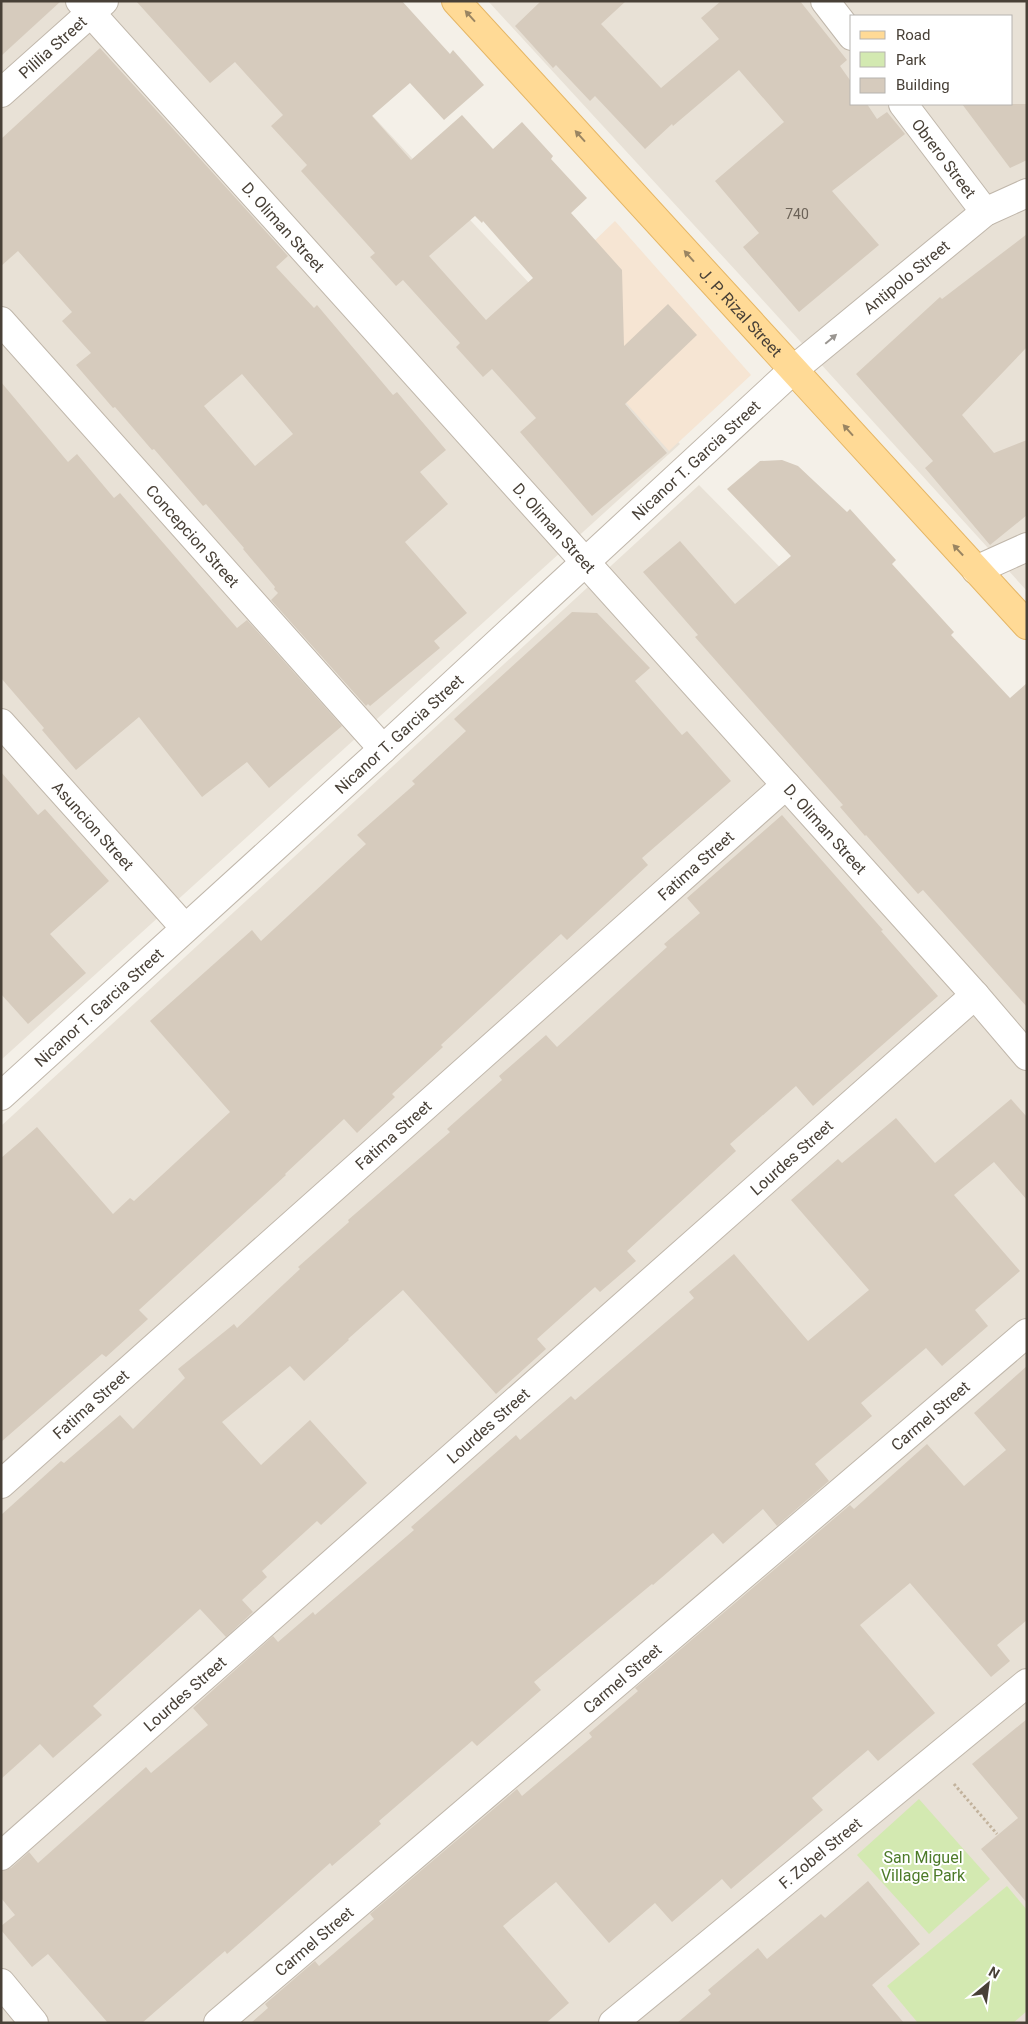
<svg xmlns="http://www.w3.org/2000/svg" width="1028" height="2024" font-family="Roboto,sans-serif">
	<style>
		.residential { fill: #e8e1d6; fill-rule: evenodd }
		.commercial { fill: #f6e5d3 }
		.green { fill: #d3e9b1 }
		.building { fill: #d6cbbd; fill-rule: evenodd }
		.lines { fill: none; stroke-linecap: round; stroke-linejoin: round }
		.minor-casing { stroke: #c0b7ab; stroke-width: 30 }
		.major-casing { stroke: #e5b665; stroke-width: 30 }
		.path { stroke: #c2b29c; stroke-width: 3; stroke-dasharray: 2.5 2.5; stroke-linecap: butt }
		.minor { stroke: #fff; stroke-width: 28 }
		.major { stroke: #ffda96; stroke-width: 28 }
		.oneway { fill: #9a8562 }
		.oneway2 { fill: #9a9691 }
		.labels { text-anchor: middle; dominant-baseline: central; stroke-width: 4; stroke-linejoin: round; paint-order: stroke }
		.number-label { font-size: 14px; fill: #6c6358 }
		.street-label { font-size: 16px; fill: #484037; stroke: #fff }
		.park-label { font-size: 16px; fill: #4d7b29; stroke: #fff }
	</style>
	<rect width="100%" height="100%" fill="#f4f0e8"/>
	<!-- residential -->
	<g class="residential">
		<path d="M1,1H265L680,444L1,1060Z"/>
		<path d="M488,1H1027V591L750,286ZM852,16H1012V104H852Z"/>
		<path d="M699,485L1027,818V2023H1V1126Z"/>
	</g>
	<!-- commercial -->
	<path class="commercial" d="M615,221L751,375L669,451L534,299Z"/>
	<!-- green -->
	<g class="green">
		<path d="M919,1799L990,1879L929,1934L857,1855Z"/>
		<path d="M1007,1886L1027,1910V2011L1013,2023H918L887,1986Z"/>
	</g>
	<!-- building -->
	<g class="building">
		<path d="M1,1H61L1,56Z"/>
		<path d="M136,1H402L450,54L453,50L484,85L444,120L410,83L372,116L411,160L462,115L493,149L522,122L553,156L551,159L587,198L571,213L622,270L624,346L668,304L697,335L625,404L667,453L592,516L520,432L536,418L492,369L483,377L456,347L460,343L403,280L396,286L370,257L375,253L301,171L307,165L271,126L283,115L235,62L210,83ZM475,216L482,223L483,221L533,278L486,320L429,256Z"/>
		<path d="M541,1H626L601,24L661,88L719,39L701,18L721,1H800L847,60L840,66L852,83V104H867L877,119L887,112L905,134L832,191L879,245L799,312L743,247L759,233L715,181L784,122L739,70L673,126L672,124L645,149L595,96L590,101L556,65L553,68L515,26Z"/>
		<path d="M100,48L288,256L276,267L314,308L317,305L393,395L397,392L446,450L420,472L448,504L405,542L467,613L434,641L440,648L370,706L368,704L366,706L271,600L278,593L274,589L275,587L243,549L244,548L206,504L203,506L154,449L152,450L115,407L113,408L76,365L91,353L62,321L72,312L18,251L1,266V139ZM242,374L293,434L255,466L204,406Z"/>
		<path d="M962,104H1027V160L1010,168Z"/>
		<path d="M1027,234V347L962,415L994,453L1027,440V515L990,545L925,468L933,461L856,374L940,297L942,299Z"/>
		<path d="M1,382L68,462L77,454L114,498L120,493L237,628L247,620L342,726L269,788L247,762L202,797L139,717L76,770L42,730L44,728L1,678Z"/>
		<path d="M782,460L798,466L847,512L850,509L896,560L892,564L954,632L951,635L1010,698L1027,683V1007L923,890L918,894L866,835L865,836L840,807L843,805L695,637L698,635L643,572L680,541L735,604L791,556L727,489L760,461Z"/>
		<path d="M572,612L597,613L650,668L635,681L682,735L687,731L731,781L642,858L648,865L567,940L561,934L441,1045L443,1047L392,1094L395,1097L357,1133L344,1119L285,1174L286,1175L139,1310L148,1319L106,1357L102,1354L1,1442V1158L37,1127L113,1214L130,1198L134,1201L230,1112L150,1021L252,930L261,941L366,844L357,835L415,784L412,781L466,731L454,719Z"/>
		<path d="M1,772L38,815L45,809L109,881L50,934L86,973L28,1024L1,994Z"/>
		<path d="M782,815L883,930L881,931L938,996L813,1106L796,1086L730,1144L736,1151L627,1251L636,1261L600,1292L595,1287L537,1339L546,1349L496,1394L403,1290L348,1339L349,1340L304,1381L290,1366L222,1422L261,1465L310,1420L367,1483L321,1525L317,1521L262,1571L267,1577L242,1600L253,1612L226,1637L200,1609L93,1706L102,1715L53,1758L40,1744L1,1779V1515L61,1461L64,1463L120,1415L133,1429L185,1378L178,1369L234,1324L237,1328L300,1269L298,1267L349,1222L348,1220L450,1132L447,1129L502,1080L499,1076L546,1035L557,1047L667,947L664,944L700,913L687,898Z"/>
		<path d="M1011,1099L1027,1117V1200L994,1162L954,1195L1020,1271L975,1310L988,1326L942,1366L926,1348L861,1403L872,1416L815,1464L829,1481L777,1526L763,1509L723,1544L713,1533L653,1585L652,1584L534,1682L541,1690L477,1746L472,1741L379,1821L381,1824L332,1866L330,1863L227,1954L225,1951L142,2023H108L48,1954L32,1967L1,1930V1926L15,1915L1,1898V1871L11,1868L29,1852L38,1863L146,1767L151,1773L208,1725L193,1708L273,1636L278,1642L313,1612L315,1615L414,1530L411,1527L516,1435L520,1440L571,1396L575,1400L694,1298L689,1292L734,1254L808,1341L869,1290L791,1200L838,1159L842,1163L896,1118L935,1163Z"/>
		<path d="M1027,1366V1620L997,1645L1010,1661L991,1677L910,1583L860,1625L935,1713L878,1761L868,1750L812,1798L823,1810L731,1889L722,1879L672,1922L655,1903L609,1943L556,1882L503,1926L569,2003L546,2023H251L268,2008L265,2004L315,1961L319,1966L374,1919L370,1914L517,1789L522,1796L592,1737L589,1733L638,1691L635,1688L850,1505L854,1509L927,1444L964,1486L1006,1450L974,1413Z"/>
		<path d="M1027,1719V1903L981,1849L1018,1818L972,1764Z"/>
		<path d="M868,1881L920,1944L872,1985L904,2023H677L711,1994L708,1990L758,1948L767,1959L821,1914L825,1918Z"/>
	</g>
	<g class="lines">
		<!-- minor casing -->
		<g class="minor-casing">
			<g id="minor">
				<path id="s1" d="M80,1L975,995L1027,1056"/>
				<path d="M825,1L852,36"/>
				<path id="s2" d="M1,93L104,1"/>
				<path id="s3" d="M903,104L985,212"/>
				<path id="s4" d="M1,321L383,749"/>
				<path d="M976,570L1027,547"/>
				<path id="s5" d="M1,723L185,928"/>
				<path id="s6" d="M1,1096L383,749L793,370L985,212L1027,193"/>
				<path id="s7" d="M1,1484L786,785"/>
				<path id="s8" d="M1,1856L975,995"/>
				<path d="M1,1983L34,2023"/>
				<path id="s9" d="M218,2023L1027,1333"/>
				<path id="s10" d="M613,2023L1027,1683"/>
			</g>
		</g>
		<!-- major casing -->
		<g class="major-casing">
			<g id="major">
				<path id="s11" d="M456,1L1027,625"/>
			</g>
		</g>
		<!-- path -->
		<path class="path" d="M954,1784L997,1834"/>
		<!-- minor -->
		<use href="#minor" class="minor"/>
		<!-- major -->
		<use href="#major" class="major"/>
	</g>
	<!-- one-way arrows -->
	<defs><path id="oneway-solid" d="M-6-.8H1V-3.2L6.5 0L1 3.2V.8H-6Z" transform="scale(1.25)"/></defs>
	<g class="oneway">
		<use href="#oneway-solid" transform="translate(470 16) rotate(-132)"/>
		<use href="#oneway-solid" transform="translate(580 136) rotate(-132)"/>
		<use href="#oneway-solid" transform="translate(689 256) rotate(-132)"/>
		<use href="#oneway-solid" transform="translate(848 430) rotate(-132)"/>
		<use href="#oneway-solid" transform="translate(958 550) rotate(-133)"/>
	</g>
	<use class="oneway2" href="#oneway-solid" transform="translate(831 339) rotate(-40)"/>
	<g class="labels">
		<!-- number labels -->
		<g class="number-label">
			<text x="797" y="214">740</text>
		</g>
		<!-- street labels -->
		<g class="street-label">
			<text stroke="none"><textPath href="#s2" startOffset="69">Pililia Street</textPath></text>
			<text stroke="none"><textPath href="#s3" startOffset="68">Obrero Street</textPath></text>
			<text stroke="none"><textPath href="#s1" startOffset="304">D. Oliman Street</textPath></text>
			<text stroke="none"><textPath href="#s6" startOffset="1221">Antipolo Street</textPath></text>
			<text stroke="none"><textPath href="#s11" startOffset="422">J. P. Rizal Street</textPath></text>
			<text stroke="none"><textPath href="#s6" startOffset="942">Nicanor T. Garcia Street</textPath></text>
			<text stroke="none"><textPath href="#s1" startOffset="709">D. Oliman Street</textPath></text>
			<text stroke="none"><textPath href="#s4" startOffset="288">Concepcion Street</textPath></text>
			<text stroke="none"><textPath href="#s6" startOffset="538">Nicanor T. Garcia Street</textPath></text>
			<text stroke="none"><textPath href="#s5" startOffset="138">Asuncion Street</textPath></text>
			<text stroke="none"><textPath href="#s1" startOffset="1114">D. Oliman Street</textPath></text>
			<text stroke="none"><textPath href="#s7" startOffset="930">Fatima Street</textPath></text>
			<text stroke="none"><textPath href="#s6" startOffset="132">Nicanor T. Garcia Street</textPath></text>
			<text stroke="none"><textPath href="#s7" startOffset="525">Fatima Street</textPath></text>
			<text stroke="none"><textPath href="#s8" startOffset="1055">Lourdes Street</textPath></text>
			<text stroke="none"><textPath href="#s7" startOffset="120">Fatima Street</textPath></text>
			<text stroke="none"><textPath href="#s9" startOffset="936">Carmel Street</textPath></text>
			<text stroke="none"><textPath href="#s8" startOffset="650">Lourdes Street</textPath></text>
			<text stroke="none"><textPath href="#s9" startOffset="531">Carmel Street</textPath></text>
			<text stroke="none"><textPath href="#s8" startOffset="245">Lourdes Street</textPath></text>
			<text stroke="none"><textPath href="#s10" startOffset="268">F. Zobel Street</textPath></text>
			<text stroke="none"><textPath href="#s9" startOffset="126">Carmel Street</textPath></text>
		</g>
		<!-- park labels -->
		<g class="park-label">
			<text x="923" y="1857">San Miguel<tspan x="923" dy="18">Village Park</tspan></text>
		</g>
	</g>
	<!-- border -->
	<rect width="1028" height="2024" fill="none" stroke="#484037" stroke-width="5"/>
	<!-- legend -->
	<rect x="850" y="15" width="162" height="90" fill="#ffffff" stroke="#b6b3af"/>
	<rect x="860" y="31" width="25" height="8" fill="#ffda96" stroke="#b6b3af"/>
	<text x="896" y="40" font-size="15" fill="#484037">Road</text>
	<rect x="860" y="52" width="25" height="15" fill="#d3e9b1" stroke="#b6b3af"/>
	<text x="896" y="65" font-size="15" fill="#484037">Park</text>
	<rect x="860" y="78" width="25" height="15" fill="#d6cbbd" stroke="#b6b3af"/>
	<text x="896" y="90" font-size="15" fill="#484037">Building</text>
	<!-- north arrow -->
	<g transform="translate(988 1984) rotate(29)" stroke="#ffffff" stroke-width="4" paint-order="stroke">
	<path d="M0-4L9 19L0 12L-9 19Z" fill="#484037"/>
	<text y="-8" font-size="14" font-weight="bold" text-anchor="middle" fill="#484037">N</text>
	</g>
</svg>
